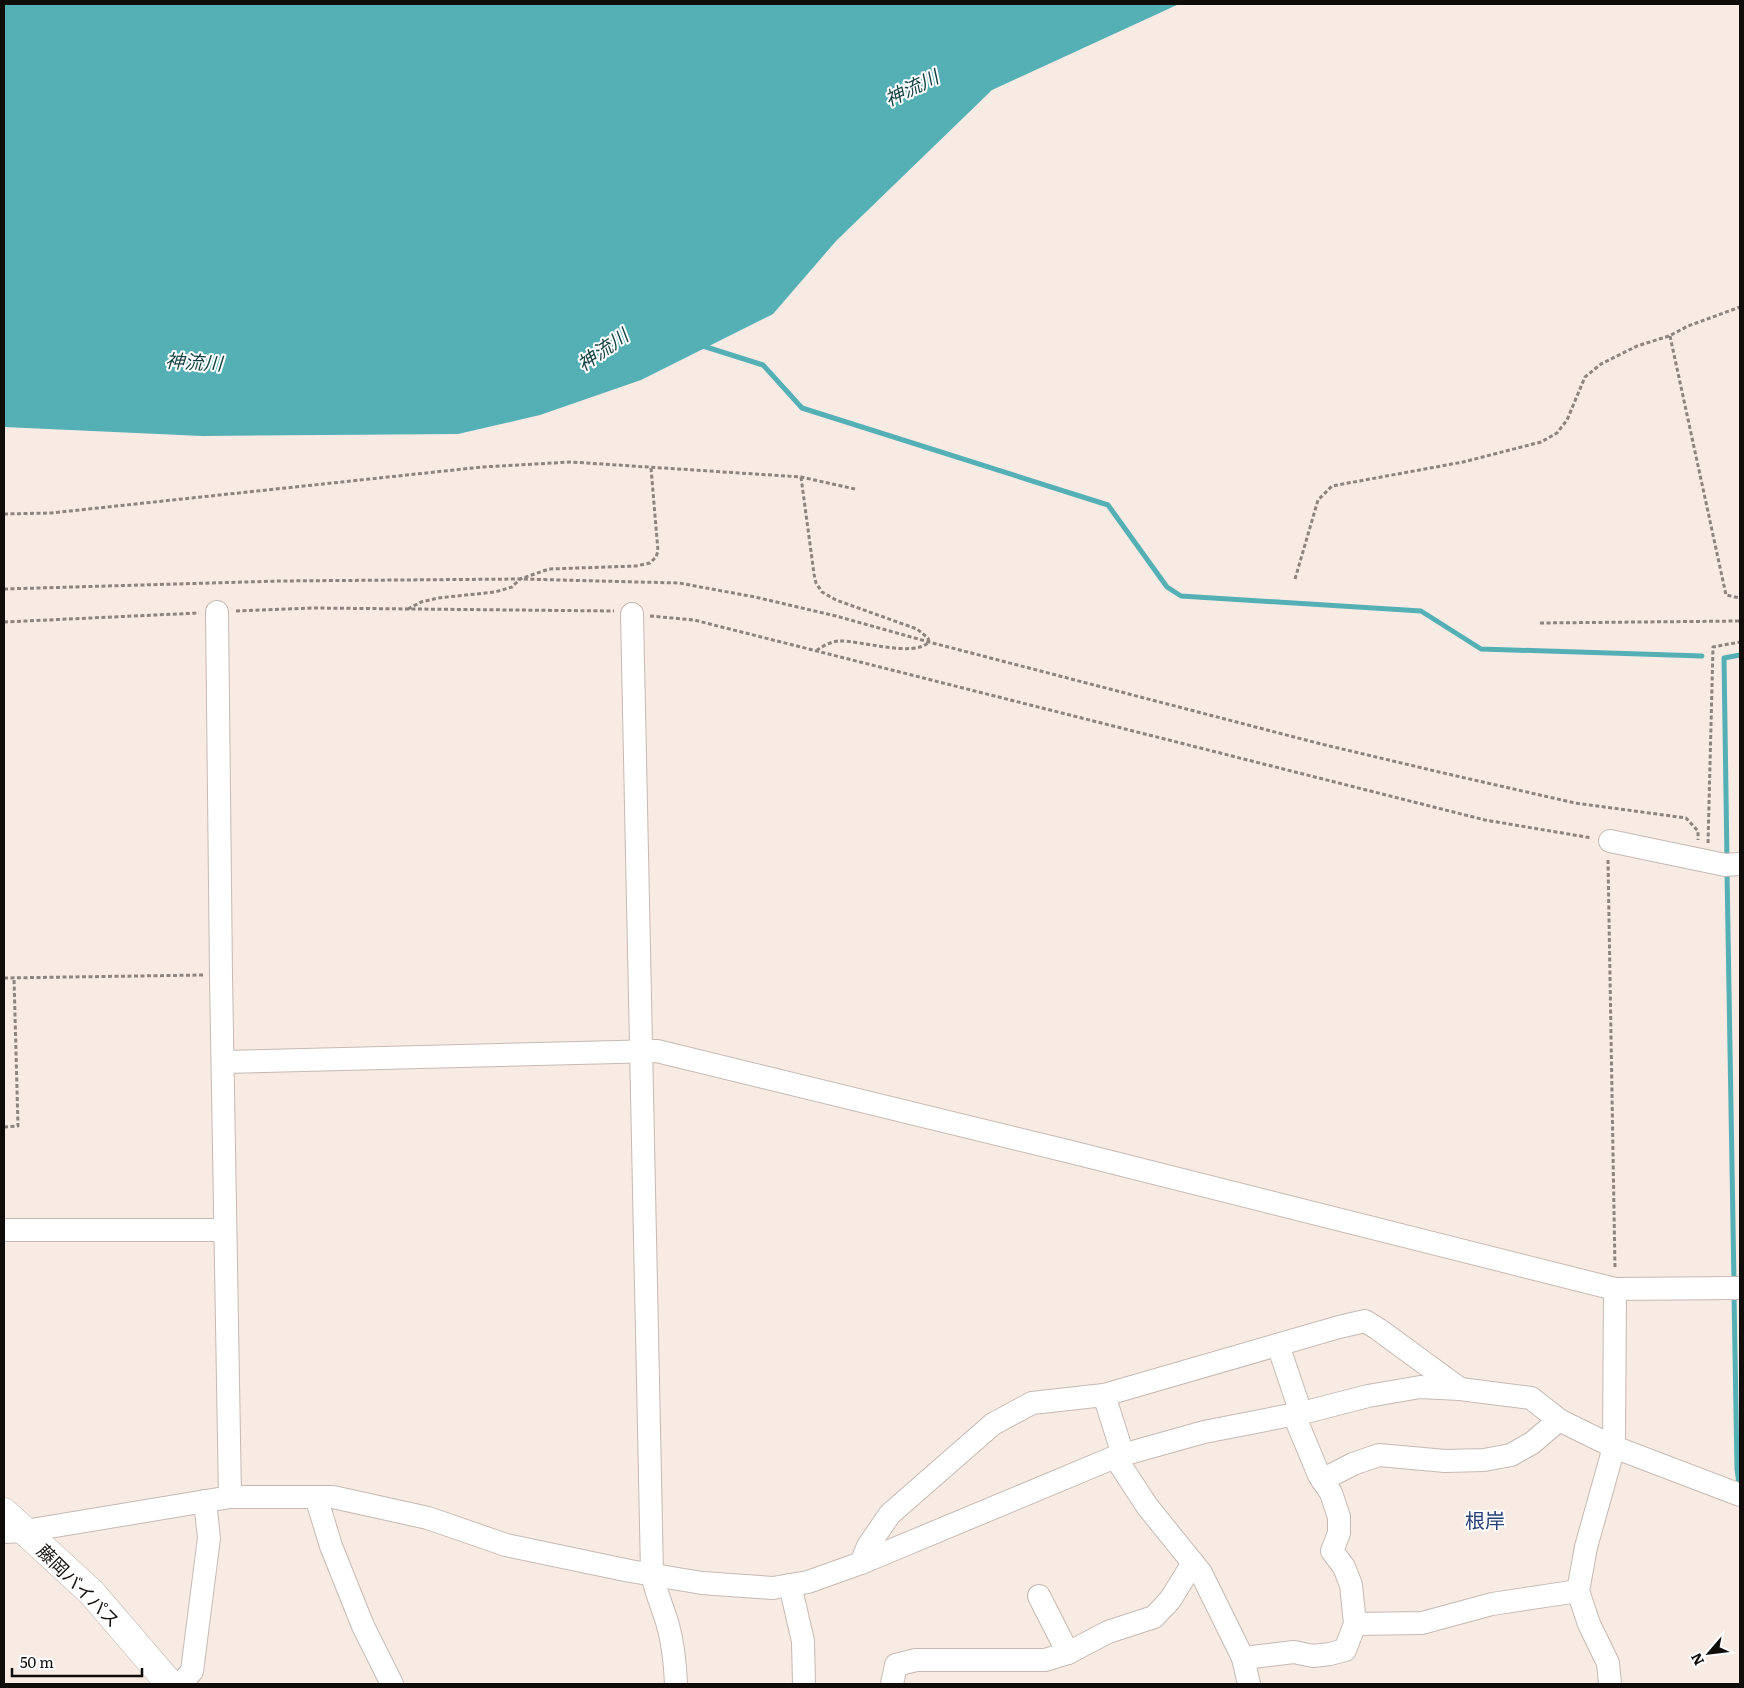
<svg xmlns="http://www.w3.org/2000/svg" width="1744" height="1688" font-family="Literata,'Noto Sans JP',serif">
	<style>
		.water { fill: #55b0b6 }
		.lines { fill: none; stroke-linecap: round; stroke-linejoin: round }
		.stream { stroke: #55b0b6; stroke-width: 5 }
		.minor-casing { stroke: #c6b9b3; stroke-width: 24 }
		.highway-casing { stroke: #c6b9b3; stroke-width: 29 }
		.path { stroke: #8d847f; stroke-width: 3; stroke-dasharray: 4 2.5; stroke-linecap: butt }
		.minor { stroke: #fff; stroke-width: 22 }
		.highway { stroke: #fff; stroke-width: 28 }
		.labels { text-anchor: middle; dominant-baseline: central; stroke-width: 4; stroke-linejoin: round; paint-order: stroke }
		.street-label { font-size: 18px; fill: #100c0a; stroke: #fff }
		.water-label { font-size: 19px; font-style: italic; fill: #143f41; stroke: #fff }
		.quarter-label { font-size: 20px; fill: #2a4078; stroke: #fff }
	</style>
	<rect width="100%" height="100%" fill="#f8ebe4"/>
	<!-- water -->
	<path class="water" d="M4,4H1179L992,90L836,241L773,314L641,380L540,415L458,434L202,436L4,427Z"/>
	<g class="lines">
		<!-- stream -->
		<g class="stream">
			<path d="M703,346L763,365L802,408L1108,505L1167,587L1181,596L1421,611L1481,649L1702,656"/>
			<path d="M1727,861L1724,658L1740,655"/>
			<path d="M1727,872L1734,1283"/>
			<path d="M1734,1294L1737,1469L1739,1484L1740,1485"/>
		</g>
		<!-- minor casing -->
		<g class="minor-casing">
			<g id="minor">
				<path d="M217,612L221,975L230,1497"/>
				<path d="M632,614L652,1573C655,1590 662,1606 667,1622C673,1642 675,1663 676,1684"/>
				<path d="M1610,841L1725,865L1740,864"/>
				<path d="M223,1062L657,1051L1071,1152L1615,1289L1740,1288"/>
				<path d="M4,1230H225"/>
				<path d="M1278,1345L1301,1413"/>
				<path d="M1104,1395L1123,1455"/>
				<path d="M1115,1457L1147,1506L1201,1573L1243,1658L1249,1684"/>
				<path d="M1322,1480L1353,1464L1379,1455L1445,1461L1484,1460L1511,1455L1532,1443L1559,1420"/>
				<path d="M316,1497L331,1546L363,1626L392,1684"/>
				<path d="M4,1532L25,1531L230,1497H333L428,1518L506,1545L630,1571L702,1583L773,1588L808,1582L861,1563L1115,1457L1204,1432L1306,1412L1368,1396L1420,1387L1460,1389L1531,1398L1559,1420L1614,1447L1740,1495"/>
				<path d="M861,1563L868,1546L890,1514L993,1424L1032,1403L1104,1395L1339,1327L1365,1321L1378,1329L1460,1389"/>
				<path d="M790,1585L803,1641L804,1684"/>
				<path d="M1039,1596L1068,1653"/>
				<path d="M1355,1624L1422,1623L1492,1604L1578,1591"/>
				<path d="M1243,1658L1294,1652L1313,1656L1330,1654L1345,1650L1355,1624L1351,1585L1344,1567L1332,1551L1339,1533V1517L1331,1493L1319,1475L1294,1415"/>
				<path d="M181,1684L192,1671L209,1538L205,1501"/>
				<path d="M892,1684L896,1665L916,1660H1045L1068,1653L1108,1632L1154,1617L1170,1600L1193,1563"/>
				<path d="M1610,1684L1608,1663L1589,1624L1578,1591L1586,1547L1614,1447L1615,1289"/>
			</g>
		</g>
		<!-- highway casing -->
		<g class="highway-casing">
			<path id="highway" d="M4,1512L92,1593L170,1684"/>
		</g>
		<!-- path -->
		<g class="path">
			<path d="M1670,336L1726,595L1740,598"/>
			<path d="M801,477L814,574L816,583L822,592L836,600L917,629L928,638L929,642C914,658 860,640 838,641C830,642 823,646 817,650"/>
			<path d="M4,514L51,513L482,467L571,462L801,477L855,489"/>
			<path d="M1295,579L1318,500L1332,486L1463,462L1541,442L1557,433L1567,420L1585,377L1601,364L1637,346L1669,336L1688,326L1740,307"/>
			<path d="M4,589L280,581L520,579L679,583L755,597L836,616L929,642L1321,744L1439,772L1575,803L1686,818L1698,831V840"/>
			<path d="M408,609L421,602L438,598L495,592L512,587L520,579L549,569L636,566L650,563L656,557L658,551L651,468"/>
			<path d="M236,611L314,608L614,611"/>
			<path d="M650,616L694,620L1485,820L1592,838"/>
			<path d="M4,622L199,613"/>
			<path d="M1540,623L1740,621"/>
			<path d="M1708,843L1713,647L1740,642"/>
			<path d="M1608,860L1615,1269"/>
			<path d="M4,978L203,975"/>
			<path d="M4,1127L18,1126L14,978"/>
		</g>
		<!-- minor -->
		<use href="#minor" class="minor"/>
		<!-- highway -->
		<use href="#highway" class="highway"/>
	</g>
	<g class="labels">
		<!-- street labels -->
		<g class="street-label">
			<text transform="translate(79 1585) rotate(45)">藤岡バイパス</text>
		</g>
		<!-- water labels -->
		<g class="water-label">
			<text transform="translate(911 87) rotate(-26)">神流川</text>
			<text transform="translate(602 349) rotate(-35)">神流川</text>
			<text transform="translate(194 361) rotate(3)">神流川</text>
		</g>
		<!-- quarter labels -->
		<g class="quarter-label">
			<text x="1485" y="1519">根岸</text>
		</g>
	</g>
	<!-- border -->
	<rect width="1744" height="1688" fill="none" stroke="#100c0a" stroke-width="10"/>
	<!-- north arrow -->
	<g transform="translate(1709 1653) rotate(242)" stroke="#ffffff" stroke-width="4" paint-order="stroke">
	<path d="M0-4L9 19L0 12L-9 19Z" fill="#100c0a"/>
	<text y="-8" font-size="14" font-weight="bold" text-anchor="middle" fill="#100c0a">N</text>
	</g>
	<!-- scale -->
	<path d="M12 1668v8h130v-8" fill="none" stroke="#100c0a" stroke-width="2.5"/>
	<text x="20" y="1668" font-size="15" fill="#100c0a" stroke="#ffffff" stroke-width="4" paint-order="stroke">50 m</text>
</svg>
